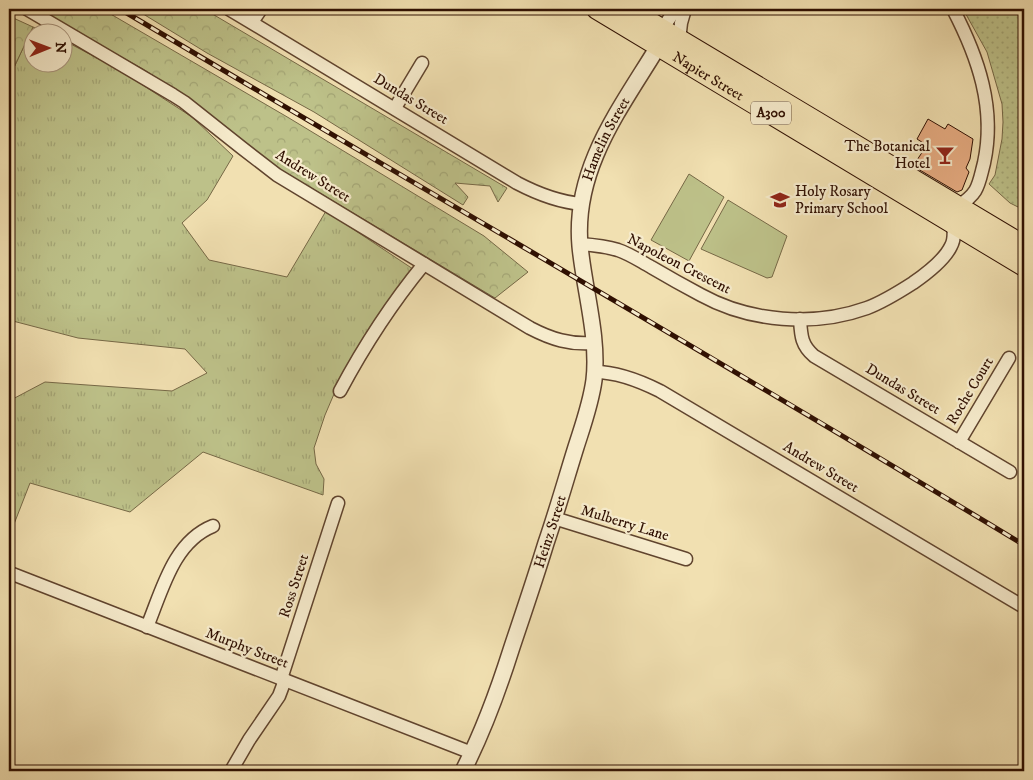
<svg xmlns="http://www.w3.org/2000/svg" width="1033" height="780" font-family="'IM FELL DW Pica',serif">
	<style>
		.grass { fill: url(#grass-tufts); stroke: #766846 }
		.forest { fill: url(#forest-crowns); stroke: #766846 }
		.garden { fill: url(#garden-dots); stroke: #766846 }
		.pitch { fill: #bdc189; stroke: #766846 }
		.building { fill: #e7ac82; stroke: #301002 }
		.lines { fill: none; stroke-linecap: round; stroke-linejoin: round }
		.minor-casing { stroke: #60442e; stroke-width: 15 }
		.tertiary-casing { stroke: #60442e; stroke-width: 18 }
		.trunk-casing { stroke: #301002; stroke-width: 22 }
		.minor { stroke: #f6ebcc; stroke-width: 12 }
		.tertiary { stroke: #f6ebcc; stroke-width: 15 }
		.trunk { stroke: #f1e0b1; stroke-width: 20 }
		.rail-casing { stroke: #301002; stroke-width: 5 }
		.rail { stroke: #f6ebcc; stroke-width: 3; stroke-dasharray: 9; stroke-linecap: butt }
		.labels { text-anchor: middle; dominant-baseline: central; stroke-width: 4.5; stroke-linejoin: round; paint-order: stroke }
		.shield { fill: #f6ebcc; stroke: #6b523f; stroke-width: 1 }
		.shield-label { font-size: 14px; font-weight: bold; fill: #301002 }
		.street-label { font-size: 15px; fill: #301002; stroke: #f6ebcc }
		.poi-label { font-size: 15px; fill: #301002; stroke: #f6ebcc; text-anchor: end }
	</style>
	<defs>
		<pattern id="grass-tufts" width="24" height="20" patternUnits="userSpaceOnUse" patternTransform="scale(1.25)"><rect width="24" height="20" fill="#bdc189"/><path d="M3 7l-1-3M5 7V3M7 7l1-3M15 17l-1-3M17 17v-4M19 17l1-3" fill="none" stroke="#a3a575"/></pattern>
		<pattern id="forest-crowns" width="20" height="18" patternUnits="userSpaceOnUse" patternTransform="scale(1.25)"><rect width="20" height="18" fill="#bdc189"/><path d="M2 6a3 3 0 1 1 6 0M12 15a3 3 0 1 1 6 0" fill="none" stroke="#a3a575"/></pattern>
		<pattern id="garden-dots" width="8" height="8" patternUnits="userSpaceOnUse" patternTransform="scale(1.25)"><rect width="8" height="8" fill="#bdc189"/><path d="M2 2h.1M6 6h.1" fill="none" stroke="#a3a575" stroke-width="1.8" stroke-linecap="round"/></pattern>
	</defs>
	<rect width="100%" height="100%" fill="#f1e0b1"/>
	<filter id="stains"><feTurbulence type="fractalNoise" baseFrequency=".004" numOctaves="4"/><feColorMatrix values="0 0 0 0 .2 0 0 0 0 .09 0 0 0 0 .02 0 0 0 .5 -.17"/></filter>
	<radialGradient id="worn" r=".72"><stop offset=".6" stop-color="#630" stop-opacity="0"/><stop offset="1" stop-color="#630" stop-opacity=".3"/></radialGradient>
	<!-- grass -->
	<path class="grass" d="M33,27L47,32H32V62H62L63,40L118,69L192,117L233,156L207,200L182,223L209,260L287,277L326,211L413,269L340,380L325,415L314,448L316,464L324,479L323,495L203,452L130,512L30,483L9,537V401L45,382L172,391L207,373L185,349L78,338L9,320V78Z"/>
	<!-- forest -->
	<g class="forest">
		<path d="M35,9H102L289,118L484,236L528,272L495,298L273,165L226,129L202,108L143,69Z"/>
		<path d="M135,9H204L507,188L498,202L490,186L455,183L468,197L463,205L314,112L207,53Z"/>
		<path d="M9,16L33,27L9,78Z"/>
	</g>
	<!-- garden -->
	<path class="garden" d="M963,9H1024V210L1010,203L989,184L995,175L1002,139L1003,122L1002,104L987,52Z"/>
	<!-- pitch -->
	<g class="pitch">
		<path d="M689,174L724,197L689,261L651,240Z"/>
		<path d="M728,200L787,236L772,277L767,278L701,249Z"/>
	</g>
	<!-- building -->
	<path class="building" d="M928,119L945,129L948,124L973,139L970,159L966,168L969,172L962,190L957,192L913,166L923,151L921,150L925,144L917,139Z"/>
	<g class="lines">
		<!-- minor casing -->
		<g class="minor-casing">
			<g id="minor">
				<path d="M27,9L173,95L184,102L242,148L277,175L530,328C551,339 570,345 594,343"/>
				<path d="M229,9L517,183C538,194 558,202 582,204"/>
				<path d="M953,9C978,57 996,108 984,163C978,186 979,193 957,207"/>
				<path d="M252,22L261,9"/>
				<path d="M662,29L676,9"/>
				<path d="M679,40L681,23L685,9"/>
				<path d="M395,108L422,63"/>
				<path d="M580,244C593,245 605,246 618,250C630,254 640,261 651,267C668,277 684,286 701,295C750,322 814,327 867,308C883,302 899,292 913,283C926,274 945,259 951,246C955,239 954,231 953,223"/>
				<path d="M800,319C801,335 801,345 814,356L1010,472"/>
				<path d="M595,372C618,372 640,381 660,391L1024,607"/>
				<path d="M340,391C364,346 392,303 424,264"/>
				<path d="M959,442L1009,358"/>
				<path d="M554,518L686,559"/>
				<path d="M10,573L472,753"/>
				<path d="M147,627C162,591 173,542 213,526"/>
				<path d="M281,679L338,503"/>
				<path d="M231,771L249,740L279,696L285,680"/>
			</g>
		</g>
		<!-- tertiary casing -->
		<g class="tertiary-casing">
			<g id="tertiary">
				<path id="s1" d="M463,771C483,732 498,691 511,650C523,614 535,579 546,543C557,511 566,479 576,447C583,425 591,403 594,380C599,337 584,289 580,246C573,168 621,108 659,45"/>
			</g>
		</g>
		<!-- trunk casing -->
		<g class="trunk-casing">
			<g id="trunk">
				<path id="s2" d="M597,9L1024,266"/>
				<path d="M628,9L1024,246"/>
			</g>
		</g>
		<!-- minor -->
		<use href="#minor" class="minor"/>
		<!-- tertiary -->
		<use href="#tertiary" class="tertiary"/>
		<!-- trunk -->
		<use href="#trunk" class="trunk"/>
		<!-- rail casing -->
		<g class="rail-casing">
			<path id="rail" d="M120,9C421,188 724,363 1024,545"/>
		</g>
		<!-- rail -->
		<use href="#rail" class="rail"/>
	</g>
	<!-- icons -->
	<defs>
		<g id="bar-bare" transform="scale(1.5)"><path d="M-6-5H6L.8 .8V4.5H3.5V6h-7V4.5H-.8V.8Z" fill="#8f2418" stroke="#f6ebcc" stroke-width="2.5" paint-order="stroke"/></g>
		<g id="school-bare" transform="scale(1.5)"><path d="M0-5L7-2L0 1L-7-2ZM-4 1L0 2.5L4 1V4Q0 6-4 4Z" fill="#8f2418" stroke="#f6ebcc" stroke-width="2.5" paint-order="stroke"/></g>
	</defs>
	<g fill-rule="evenodd">
		<use href="#bar-bare" x="945" y="155"/>
		<use href="#school-bare" x="780" y="200"/>
	</g>
	<g class="labels">
		<!-- shield labels -->
		<rect class="shield" x="751" y="101.5" width="40" height="23" rx="4"/>
		<g class="shield-label">
			<text x="771" y="113">A300</text>
		</g>
		<!-- street labels -->
		<g class="street-label">
			<text stroke="none"><textPath href="#s2" startOffset="130">Napier Street</textPath></text>
			<text transform="translate(411 99) rotate(31)">Dundas Street</text>
			<text stroke="none"><textPath href="#s1" startOffset="660">Hamelin Street</textPath></text>
			<text transform="translate(313 176) rotate(32)">Andrew Street</text>
			<text transform="translate(679 264) rotate(27)">Napoleon Crescent</text>
			<text transform="translate(903 389) rotate(31)">Dundas Street</text>
			<text transform="translate(970 391) rotate(-59)">Roche Court</text>
			<text transform="translate(821 467) rotate(31)">Andrew Street</text>
			<text transform="translate(625 523) rotate(17)">Mulberry Lane</text>
			<text stroke="none"><textPath href="#s1" startOffset="255">Heinz Street</textPath></text>
			<text transform="translate(294 586) rotate(-72)">Ross Street</text>
			<text transform="translate(247 648) rotate(21)">Murphy Street</text>
		</g>
		<!-- poi labels -->
		<g class="poi-label">
			<text x="930" y="146">The Botanical<tspan x="930" dy="17">Hotel</tspan></text>
			<text x="795" y="191" text-anchor="start">Holy Rosary<tspan x="795" dy="17">Primary School</tspan></text>
		</g>
	</g>
	<!-- margin -->
	<rect width="1033" height="780" fill="none" stroke="#f1e0b1" stroke-width="30"/>
	<rect x="10" y="10" width="1013" height="760" fill="none" stroke="#301002" stroke-width="2.5"/>
	<rect x="15" y="15" width="1003" height="750" fill="none" stroke="#301002"/>
	<!-- north arrow -->
	<g transform="translate(48 48) rotate(89)"><circle r="24" fill="#f6ebcc" stroke="#a7937b"/>
	<path d="M0-4L9 19L0 12L-9 19Z" fill="#8f2418"/>
	<text y="-8" font-size="14" font-weight="bold" text-anchor="middle" fill="#301002">N</text>
	</g>
	<rect width="100%" height="100%" filter="url(#stains)"/>
	<rect width="100%" height="100%" fill="url(#worn)"/>
</svg>
